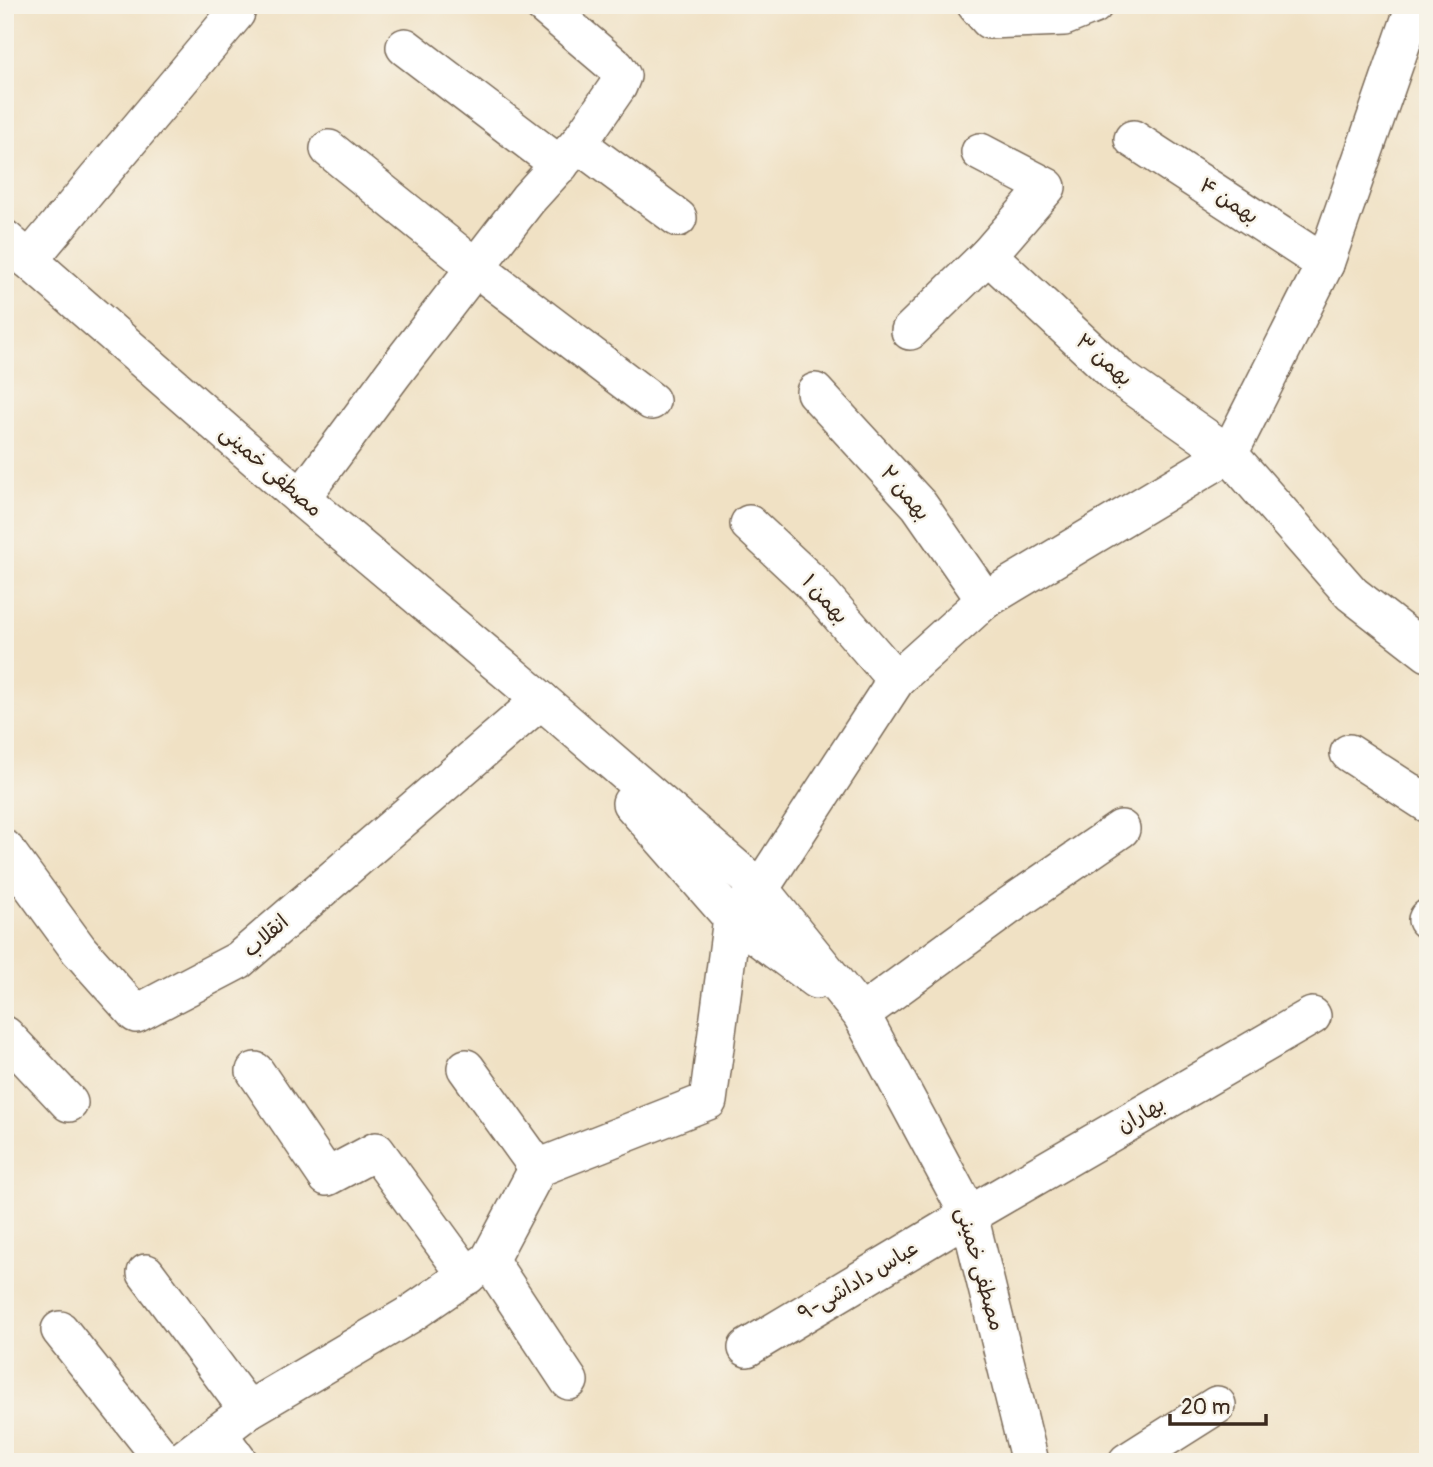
<svg xmlns="http://www.w3.org/2000/svg" width="1433" height="1467" font-family="Pangolin,'Playpen Sans Arabic',sans-serif">
	<style>
		.lines { fill: none; stroke-linecap: round; stroke-linejoin: round }
		.minor-casing { stroke: #7a6a58; stroke-width: 40 }
		.minor { stroke: #fff; stroke-width: 37 }
		.labels { text-anchor: middle; dominant-baseline: central; stroke-width: 5; stroke-linejoin: round; paint-order: stroke }
		.street-label { font-size: 21px; fill: #3b2a1e; stroke: #f7f3e8 }
	</style>
	<rect width="100%" height="100%" fill="#f7f3e8"/>
	<filter id="ink" filterUnits="userSpaceOnUse"><feTurbulence type="fractalNoise" baseFrequency=".0143" numOctaves="2"/><feDisplacementMap in="SourceGraphic" scale="14" xChannelSelector="R" yChannelSelector="G"/><feConvolveMatrix kernelMatrix="1 2 1 2 8 2 1 2 1" color-interpolation-filters="sRGB"/></filter>
	<filter id="wash" filterUnits="userSpaceOnUse"><feTurbulence type="fractalNoise" baseFrequency=".00686" numOctaves="4" result="noise"/><feDisplacementMap in="SourceGraphic" scale="28" xChannelSelector="R" yChannelSelector="G"/><feGaussianBlur stdDeviation="1.57" result="paint"/><feColorMatrix in="noise" values="0 0 0 0 0 0 0 0 0 0 0 0 0 0 0 0 0 1.4 0 .05"/><feComposite in="paint" operator="in"/></filter>
	<g filter="url(#wash)">
		<rect width="100%" height="100%" fill="#f0e1c4"/>
	</g>
	<g filter="url(#ink)">
		<g class="lines">
			<!-- minor casing -->
			<g class="minor-casing">
				<g id="minor">
					<path d="M976,5L989,20L1064,17L1094,5"/>
					<path d="M405,47L560,165"/>
					<path d="M1133,139L1325,264"/>
					<path d="M578,144L678,218"/>
					<path d="M329,149L475,267L651,401"/>
					<path d="M5,239L301,498L541,700L760,889L861,1014L969,1215L1030,1462"/>
					<path d="M988,255L1118,376L1229,454L1352,594L1428,653"/>
					<path d="M29,260L236,13"/>
					<path d="M910,331L988,255L1047,187L980,152"/>
					<path d="M815,392L919,505L985,600"/>
					<path d="M301,498L393,374L528,199L578,144L618,86L622,76L616,67L543,5"/>
					<path d="M749,524L810,581L896,680"/>
					<path d="M1349,753L1428,804"/>
					<path d="M631,803L732,918L816,980"/>
					<path d="M5,849L79,950L136,1014L239,960L541,700"/>
					<path d="M1427,920L1428,918"/>
					<path d="M861,1014L1006,908L1121,829"/>
					<path d="M5,1035L69,1103"/>
					<path d="M466,1068L538,1168"/>
					<path d="M255,1071L327,1177L376,1151L467,1276"/>
					<path d="M489,1260L569,1381"/>
					<path d="M146,1273L248,1410"/>
					<path d="M60,1330L165,1462"/>
					<path d="M747,1348L969,1215L1312,1016"/>
					<path d="M218,1433L239,1462"/>
					<path d="M180,1462L248,1410L409,1315L489,1260L538,1168L708,1101L732,918L760,889L896,680L985,600L1229,454L1325,264L1415,5"/>
					<path d="M1127,1462L1217,1405"/>
				</g>
			</g>
			<!-- minor -->
			<use href="#minor" class="minor"/>
		</g>
	</g>
	<g class="labels">
		<!-- street labels -->
		<g class="street-label">
			<text transform="translate(1229 201) rotate(33)">بهمن ۴</text>
			<text transform="translate(1104 360) rotate(41)">بهمن ۳</text>
			<text transform="translate(271 471) rotate(41)">مصطفی خمینی</text>
			<text transform="translate(905 493) rotate(50)">بهمن ۲</text>
			<text transform="translate(825 599) rotate(48)">بهمن ۱</text>
			<text transform="translate(266 936) rotate(-41)">انقلاب</text>
			<text transform="translate(1141 1115) rotate(-30)">بهاران</text>
			<text transform="translate(980 1269) rotate(74)">مصطفی خمینی</text>
			<text transform="translate(858 1281) rotate(-31)">عباس داداشی-۹</text>
		</g>
	</g>
	<!-- margin -->
	<rect width="1433" height="1467" fill="none" stroke="#f7f3e8" stroke-width="28"/>
	<!-- scale -->
	<path d="M1170 1414v10h96v-10" fill="none" stroke="#3b2a1e" stroke-width="3.5"/>
	<text x="1181" y="1414" font-size="21" fill="#3b2a1e" stroke="#f7f3e8" stroke-width="5" paint-order="stroke">20 m</text>
</svg>
